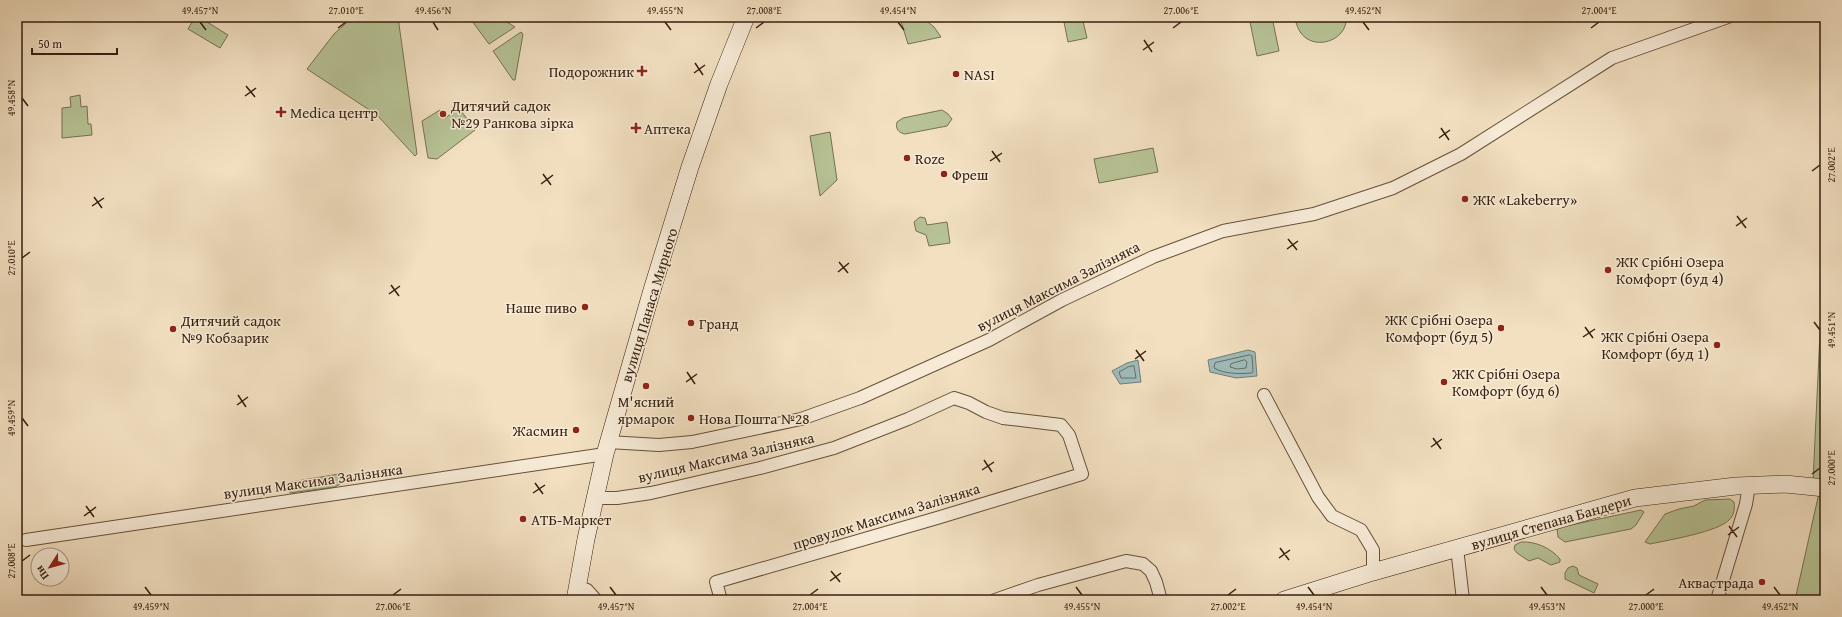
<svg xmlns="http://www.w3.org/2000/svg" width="1842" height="617" font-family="'Gentium Book Plus',serif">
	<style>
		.green { fill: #b7c396; stroke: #777152 }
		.water { fill: #9dbbba; stroke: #747d75 }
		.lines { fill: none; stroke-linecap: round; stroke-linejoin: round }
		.shore { stroke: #6a6d64; stroke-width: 1 }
		.stream { stroke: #747d75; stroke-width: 3.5 }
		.street-casing { stroke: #664f3b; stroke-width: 14 }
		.secondary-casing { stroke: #371f0e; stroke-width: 18 }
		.street { stroke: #f7ebd7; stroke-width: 12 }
		.secondary { stroke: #f7ebd7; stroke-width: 17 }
		.ticks { fill: none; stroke: #371f0e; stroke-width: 1.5 }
		.poi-dot { fill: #8f2418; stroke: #f7ebd7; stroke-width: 1.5 }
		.labels { text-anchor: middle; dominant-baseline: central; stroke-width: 3; stroke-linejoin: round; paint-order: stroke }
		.poi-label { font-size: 15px; fill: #371f0e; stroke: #f7ebd7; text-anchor: start }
		.street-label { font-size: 15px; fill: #371f0e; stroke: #f7ebd7 }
		.neatline { fill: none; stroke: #371f0e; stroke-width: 1.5 }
		.ticks-label { font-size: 10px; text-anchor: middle; fill: #371f0e }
	</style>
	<rect width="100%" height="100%" fill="#f2e0c1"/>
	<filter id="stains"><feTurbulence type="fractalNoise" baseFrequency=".005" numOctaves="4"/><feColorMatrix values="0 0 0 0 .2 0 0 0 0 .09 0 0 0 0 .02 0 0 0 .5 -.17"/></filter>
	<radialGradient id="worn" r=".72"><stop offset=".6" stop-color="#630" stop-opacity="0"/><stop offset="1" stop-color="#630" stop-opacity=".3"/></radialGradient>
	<!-- green -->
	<g class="green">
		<path d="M195,17H199L228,35L220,48L188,29Z"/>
		<path d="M353,17H398L417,154L415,156L377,115L307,69L334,34Z"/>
		<path d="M469,17H499L515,27L489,44Z"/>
		<path d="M884,17H922L934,27L941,37L908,44L900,18L886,21Z"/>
		<path d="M1063,17H1082L1087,38L1068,42Z"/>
		<path d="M1249,17H1272L1279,51L1257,56Z"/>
		<path d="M1295,17H1346C1349,44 1300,57 1295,17Z"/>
		<path d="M521,32L523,34L515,80H513L493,51Z"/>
		<path d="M80,95L81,107L87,106L88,124H91L92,135L62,138V108L71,107L70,97Z"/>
		<path d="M459,108L475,130L437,159L428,158L422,121L440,110L445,118Z"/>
		<path d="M942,110L948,114L952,119L947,126L905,134C899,133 895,129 897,122L903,118Z"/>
		<path d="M830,132L837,180L820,196L810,136Z"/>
		<path d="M1153,148L1158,172L1099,183L1094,159Z"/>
		<path d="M920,217L925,218L927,225L947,222L950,243L929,246L926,235L916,231L914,222Z"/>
		<path d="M1825,226V483L1813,482Z"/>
		<path d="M339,474L341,478L340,484L335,487L290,493L289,485L291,482Z"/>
		<path d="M1819,493H1825V600H1795Z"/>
		<path d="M1730,499L1734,502C1735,508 1734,515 1730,519C1719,532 1668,540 1650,544L1645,542L1665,514L1679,509L1694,506L1705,500Z"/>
		<path d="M1641,510L1644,512L1636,525L1631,529L1565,542L1558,537L1557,528Z"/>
		<path d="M1521,542C1535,541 1551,548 1560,559V562L1551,565L1538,558L1529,561L1517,553L1514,549L1515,545Z"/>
		<path d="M1573,566L1577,568L1579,575L1598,584L1594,593L1565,579V573L1568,568Z"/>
	</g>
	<!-- water -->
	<g class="water">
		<path d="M1248,350L1255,352L1257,376L1236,378L1210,372L1208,360Z"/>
		<path d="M1138,360L1141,382L1120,384L1112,371L1127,363Z"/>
	</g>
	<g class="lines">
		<!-- shore -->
		<g class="shore">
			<path d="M1250,355L1252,356L1253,371L1252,373C1239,374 1224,374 1214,368L1215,363Z"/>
			<path d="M1245,360L1247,362L1246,368L1237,369L1230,367L1231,364Z"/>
			<path d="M1134,366L1136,378H1121L1119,372L1128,367Z"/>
		</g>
		<!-- stream -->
		<path class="stream" d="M1825,600V597"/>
		<!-- street casing -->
		<g class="street-casing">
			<g id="street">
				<path d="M1264,395L1318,497L1332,516L1361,530L1373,550V572"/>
				<path d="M608,442L659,445L692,442L801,419L860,398L989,340L1062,300L1153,257L1223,231L1314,214L1393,188L1461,154L1612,58L1728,17"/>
				<path d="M595,498H617L651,493L760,468L834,448L908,419L954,398L969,403L986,412L1003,418L1061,425L1069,435L1082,474L937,518L716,582L721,600"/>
				<path d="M26,540L605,454"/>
				<path d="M1457,548L1463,600"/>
				<path d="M578,587L587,590L596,600"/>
				<path d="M995,600L1038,585L1126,561L1143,564L1151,571L1156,582L1161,600"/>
				<path d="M1717,600L1746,504L1749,485"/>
			</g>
		</g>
		<!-- secondary casing -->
		<g class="secondary-casing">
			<g id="secondary">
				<path d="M575,600L586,539L605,454L652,290L690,167L719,84L746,17"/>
				<path d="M1284,600L1373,572L1635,498L1736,486L1785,484L1825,488"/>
			</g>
		</g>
		<!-- street -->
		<use href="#street" class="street"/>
		<!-- secondary -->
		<use href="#secondary" class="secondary"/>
	</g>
	<!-- ticks -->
	<path class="ticks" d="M200,22L206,30M433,22L438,30M665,22L671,30M898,22L904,30M1363,22L1369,30M338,28L346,22M756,28L764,22M1173,28L1181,22M1591,28L1599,22M1144,40L1152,52M1143,50L1154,42M695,63L703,75M694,73L705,65M246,86L255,97M245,96L256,88M22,98L28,106M1441,128L1449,140M1439,138L1450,130M992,151L1000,162M990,161L1002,153M1812,171L1820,165M543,174L551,185M541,184L553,175M94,197L102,208M92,206L104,198M1737,216L1746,228M1736,226L1747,218M1288,239L1297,250M1287,249L1298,241M22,258L30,252M839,262L848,273M838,272L849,263M391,285L399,296M389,294L400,286M1814,322L1820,330M1585,327L1593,338M1583,337L1595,329M1136,350L1144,361M1135,359L1146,351M687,372L695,384M686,382L697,374M238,395L246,407M237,405L248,397M22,418L28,426M1433,438L1441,449M1431,447L1442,439M984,460L992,472M982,470L994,462M1812,474L1820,468M535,483L543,494M533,493L545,485M86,506L94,517M84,516L96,507M1729,526L1737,537M1728,535L1739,527M1280,548L1289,560M1279,558L1290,550M22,561L30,555M831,571L840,582M830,581L841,573M145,587L151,595M610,587L616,595M1076,587L1082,595M1308,587L1314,595M1541,587L1547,595M1774,587L1780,595M393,595L401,589M810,595L818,589M1228,595L1236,589M1646,595L1654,589"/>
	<!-- markers -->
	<g class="poi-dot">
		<path d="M640 65h4v4h4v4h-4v4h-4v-4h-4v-4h4z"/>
		<circle cx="956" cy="74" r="4"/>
		<path d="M279 106h4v4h4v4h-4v4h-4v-4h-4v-4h4z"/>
		<circle cx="443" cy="114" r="4"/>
		<path d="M634 122h4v4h4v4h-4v4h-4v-4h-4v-4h4z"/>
		<circle cx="907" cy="158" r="4"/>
		<circle cx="944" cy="174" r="4"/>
		<circle cx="1465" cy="199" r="4"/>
		<circle cx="1608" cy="270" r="4"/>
		<circle cx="585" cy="307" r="4"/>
		<circle cx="691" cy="323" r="4"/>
		<circle cx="1501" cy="328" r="4"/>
		<circle cx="173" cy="329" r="4"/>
		<circle cx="1717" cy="345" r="4"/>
		<circle cx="1444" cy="382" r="4"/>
		<circle cx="646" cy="386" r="4"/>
		<circle cx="691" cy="418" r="4"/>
		<circle cx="576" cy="430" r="4"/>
		<circle cx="523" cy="519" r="4"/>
		<circle cx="1762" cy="582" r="4"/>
	</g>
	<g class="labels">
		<!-- poi labels -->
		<g class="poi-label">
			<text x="634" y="71" text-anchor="end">Подорожник</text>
			<text x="964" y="74">NASI</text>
			<text x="451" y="105">Дитячий садок<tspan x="451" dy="17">№29 Ранкова зірка</tspan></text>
			<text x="290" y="112">Medica центр</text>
			<text x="644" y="128">Аптека</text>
			<text x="915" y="158">Roze</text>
			<text x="952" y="174">Фреш</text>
			<text x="1473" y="199">ЖК «Lakeberry»</text>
			<text x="1616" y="261">ЖК Срібні Озера<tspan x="1616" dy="17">Комфорт (буд 4)</tspan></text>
			<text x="577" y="307" text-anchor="end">Наше пиво</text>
			<text x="1493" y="319" text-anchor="end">ЖК Срібні Озера<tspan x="1493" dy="17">Комфорт (буд 5)</tspan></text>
			<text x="181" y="320">Дитячий садок<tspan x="181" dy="17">№9 Кобзарик</tspan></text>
			<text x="699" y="323">Гранд</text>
			<text x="1709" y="336" text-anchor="end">ЖК Срібні Озера<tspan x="1709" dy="17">Комфорт (буд 1)</tspan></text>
			<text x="1452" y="373">ЖК Срібні Озера<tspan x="1452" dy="17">Комфорт (буд 6)</tspan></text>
			<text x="646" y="401" text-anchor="middle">М'ясний<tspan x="646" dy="17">ярмарок</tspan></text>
			<text x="699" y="418">Нова Пошта №28</text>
			<text x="568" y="430" text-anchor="end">Жасмин</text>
			<text x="531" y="519">АТБ-Маркет</text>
			<text x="1754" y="582" text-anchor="end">Аквастрада</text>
		</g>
		<!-- street labels -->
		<g class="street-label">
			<text transform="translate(1058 286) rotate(-27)">вулиця Максима Залізняка</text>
			<text transform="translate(649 305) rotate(-73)">вулиця Панаса Мирного</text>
			<text transform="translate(726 457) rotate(-13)">вулиця Максима Залізняка</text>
			<text transform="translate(313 481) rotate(-8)">вулиця Максима Залізняка</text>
			<text transform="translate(886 516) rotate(-17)">провулок Максима Залізняка</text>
			<text transform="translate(1551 522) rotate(-16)">вулиця Степана Бандери</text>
		</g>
	</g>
	<!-- margin -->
	<rect width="1842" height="617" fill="none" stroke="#f2e0c1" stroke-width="44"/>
	<!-- north arrow -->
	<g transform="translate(50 567) rotate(234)"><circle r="19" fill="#f7ebd7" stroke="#aa9987"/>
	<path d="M0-3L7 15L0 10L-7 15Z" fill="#8f2418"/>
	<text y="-6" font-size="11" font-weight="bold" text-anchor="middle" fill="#371f0e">Пн</text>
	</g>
	<!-- scale -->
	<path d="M32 48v6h85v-6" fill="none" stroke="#371f0e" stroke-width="2"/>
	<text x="38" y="48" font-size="12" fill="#371f0e" stroke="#f7ebd7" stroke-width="3" paint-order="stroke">50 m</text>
	<rect x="22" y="22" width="1798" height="573" class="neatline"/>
	<g class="ticks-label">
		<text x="200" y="14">49.457°N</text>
		<text x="346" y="14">27.010°E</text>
		<text x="433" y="14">49.456°N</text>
		<text x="665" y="14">49.455°N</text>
		<text x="764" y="14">27.008°E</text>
		<text x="898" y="14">49.454°N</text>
		<text x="1181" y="14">27.006°E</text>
		<text x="1363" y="14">49.452°N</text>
		<text x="1599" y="14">27.004°E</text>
		<text transform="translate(11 98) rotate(-90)" y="4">49.458°N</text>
		<text transform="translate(1831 165) rotate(-90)" y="4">27.002°E</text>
		<text transform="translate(11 258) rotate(-90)" y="4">27.010°E</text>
		<text transform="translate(1831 330) rotate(-90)" y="4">49.451°N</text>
		<text transform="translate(11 418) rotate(-90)" y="4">49.459°N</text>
		<text transform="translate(1831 468) rotate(-90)" y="4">27.000°E</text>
		<text transform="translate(11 561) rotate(-90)" y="4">27.008°E</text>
		<text x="151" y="610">49.459°N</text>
		<text x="393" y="610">27.006°E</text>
		<text x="616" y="610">49.457°N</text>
		<text x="810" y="610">27.004°E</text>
		<text x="1082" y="610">49.455°N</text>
		<text x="1228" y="610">27.002°E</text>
		<text x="1314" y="610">49.454°N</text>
		<text x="1547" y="610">49.453°N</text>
		<text x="1646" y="610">27.000°E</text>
		<text x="1780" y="610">49.452°N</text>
	</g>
	<rect width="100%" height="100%" filter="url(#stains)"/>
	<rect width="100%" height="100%" fill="url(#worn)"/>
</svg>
